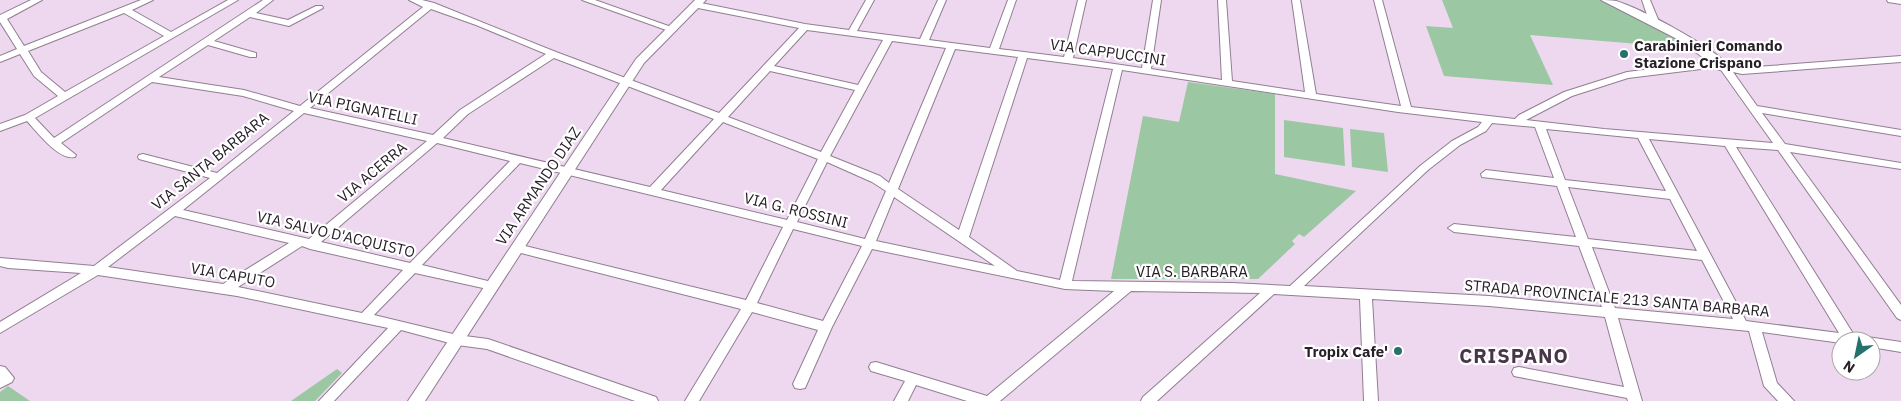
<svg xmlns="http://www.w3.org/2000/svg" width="1901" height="401" font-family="'IBM Plex Sans',sans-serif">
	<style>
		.green { fill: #9bc7a3 }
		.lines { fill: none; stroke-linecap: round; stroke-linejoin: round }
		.minor-casing { stroke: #917e92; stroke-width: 2 }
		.tertiary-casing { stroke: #917e92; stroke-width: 2 }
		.minor { fill: #fff; fill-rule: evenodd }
		.tertiary { fill: #fff; fill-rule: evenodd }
		.poi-dot { fill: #26706d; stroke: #fff; stroke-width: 2 }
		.labels { text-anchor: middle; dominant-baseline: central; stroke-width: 4.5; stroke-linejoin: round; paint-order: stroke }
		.poi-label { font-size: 15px; font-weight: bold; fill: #282029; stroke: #fff; text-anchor: start }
		.street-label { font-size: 15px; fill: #282029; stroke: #fff }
		.district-label { font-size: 20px; font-weight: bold; letter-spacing: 1px; fill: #473648; stroke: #fff }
	</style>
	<rect width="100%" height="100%" fill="#eed8ef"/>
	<!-- green -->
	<g class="green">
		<path d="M1442,0H1600L1666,33L1687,48L1530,35L1553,85L1444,76L1426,26L1453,28Z"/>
		<path d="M1188,82L1275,94V174L1356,191L1304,237L1299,234L1292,241L1295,244L1258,279H1111L1143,116L1179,122Z"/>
		<path d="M1284,120L1343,128L1345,166L1284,157Z"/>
		<path d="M1350,129L1384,133L1388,172L1352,167Z"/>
		<path d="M337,369L342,373L315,401H291Z"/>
		<path d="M8,386L30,401H0V392Z"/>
	</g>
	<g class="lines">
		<!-- minor casing -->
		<g class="minor-casing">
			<g id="minor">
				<path d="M31,0H42L7,19L24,46L141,0H153L132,10L171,32L228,0H238L35,118L54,138L263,0H273L256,13L288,20L316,6H322L323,8L289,26L250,17L214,41L256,53V57H250L208,45L159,77L244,90L300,106L423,7L409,0H422L434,3L556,52L719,113L799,28L693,7V3L696,2L805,24L849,30L866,0H874L857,31L920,39L938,0H946L929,40L990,48L1008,0H1016L999,49L1064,57L1078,0H1086L1073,58L1142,68L1153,0H1161L1151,69L1222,80L1218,0H1226L1232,81L1305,92L1292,0H1300L1316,94L1401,106L1374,0H1382L1411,107L1515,119L1519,115L1564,92L1627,72L1709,62L1742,68L1901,56V62L1742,74L1733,72L1757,106L1901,130V136L1762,113L1785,144L1901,163V169L1790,152L1901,305V320L1897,318L1778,150L1736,147L1854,335L1901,342V352L1871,347V341H1841V343L1762,332L1777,383L1794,401H1778L1764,386L1749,331L1618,318L1642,401H1628L1627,398L1519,377L1514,376L1512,372L1514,368L1519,367L1624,387L1605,317L1489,306L1372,299L1378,401H1364L1360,299L1274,294L1157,401H1141L1143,397L1260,293L1131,291L1000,401H967L916,385L908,401H894L905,381L871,371L869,367L871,363L876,362L987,396L1114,291L1065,289L872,249L832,327L805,388L800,389L795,388L793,384L818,330L752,312L699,401H685L741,309L517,252L513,251L511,248L513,245L517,244L746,300L783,227L520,163L422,265L496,283L498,286L496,289L492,290L415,273L374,315L457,335L488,339L656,397L658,401H635L487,349L457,345L401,330L334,401H319L388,328L237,296L98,275L0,333V322L81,273L8,268L0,266V258L94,266L210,178L139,159L138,157L139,155L143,154L217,173L294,111L243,96L152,82L61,143L76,155L75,157C59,161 37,132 27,121L0,131V124L25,115L58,96L34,76L20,54L0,62V56L17,49L0,22V15ZM431,9L476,25L546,54L460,110L433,135L310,108ZM124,13L164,36L65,92L41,72L28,51ZM807,30L883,40L858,85L774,66ZM892,41L946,48L889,183L880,176L830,156ZM955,49L1018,57L959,230L898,189ZM554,58L714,119L650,187L443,138L468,114ZM1027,58L1113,69L1060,280L1017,271L969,237ZM1709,68L1721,70L1773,143L1604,129L1526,120L1572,96L1628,78ZM1122,70L1398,112L1482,122L1478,127L1452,141L1420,166L1290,286L1232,283L1072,281ZM770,71L855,90L821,152L728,117ZM304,113L427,141L309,239L183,210ZM723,122L818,159L787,220L661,190ZM1492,123L1535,127L1554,178L1486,170L1481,174L1482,177L1557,186L1576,237L1454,224L1448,228L1454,232L1579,246L1602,307L1489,296L1304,286L1428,170L1460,145L1486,131ZM1546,129L1638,138L1666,191L1565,180ZM1649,139L1725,146L1839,333L1746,321ZM437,143L510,161L410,263L321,242ZM827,162L872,182L886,191L865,239L797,222ZM1568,187L1670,199L1697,251L1588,239ZM894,197L995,266L876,241ZM175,216L289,243L223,284L108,267ZM793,229L862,246L823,321L757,303ZM302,246L310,249L403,270L362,313L238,287ZM1592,247L1702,260L1733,319L1615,308Z"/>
				<path d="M582,0H595L677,29L675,31H669Z"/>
				<path d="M1642,0H1650L1660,24L1658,26L1655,27L1650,24Z"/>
				<path d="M1887,0H1901V4L1888,2Z"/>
				<path d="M0,366L5,367L14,378L12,382L0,388Z"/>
			</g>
		</g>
		<!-- tertiary casing -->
		<g class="tertiary-casing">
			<g id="tertiary">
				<path d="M695,0H706L644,63L425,401H408L636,59Z"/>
				<path d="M1601,0C1605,0 1611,0 1616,1C1642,9 1714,47 1730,67L1724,71L1720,70L1679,40Z"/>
			</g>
		</g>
		<!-- minor -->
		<use href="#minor" class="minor"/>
		<!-- tertiary -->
		<use href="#tertiary" class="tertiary"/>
	</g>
	<!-- markers -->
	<g class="poi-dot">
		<circle cx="1624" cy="54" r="5"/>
		<circle cx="1398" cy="351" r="5"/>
	</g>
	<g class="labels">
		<!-- poi labels -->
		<g class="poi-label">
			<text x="1634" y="45">Carabinieri Comando<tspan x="1634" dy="17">Stazione Crispano</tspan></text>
			<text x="1388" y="351" text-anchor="end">Tropix Cafe'</text>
		</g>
		<!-- street labels -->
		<g class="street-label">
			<text transform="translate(1108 52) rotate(8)">VIA CAPPUCCINI</text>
			<text transform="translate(363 108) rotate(12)">VIA PIGNATELLI</text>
			<text transform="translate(210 161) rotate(-39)">VIA SANTA BARBARA</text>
			<text transform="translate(372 172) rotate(-40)">VIA ACERRA</text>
			<text transform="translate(538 186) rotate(-56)">VIA ARMANDO DIAZ</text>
			<text transform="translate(796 210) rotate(14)">VIA G. ROSSINI</text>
			<text transform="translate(336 234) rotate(13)">VIA SALVO D'ACQUISTO</text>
			<text x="1192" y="271">VIA S. BARBARA</text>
			<text transform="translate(233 275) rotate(10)">VIA CAPUTO</text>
			<text transform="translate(1617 298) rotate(5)">STRADA PROVINCIALE 213 SANTA BARBARA</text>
		</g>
		<!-- district labels -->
		<g class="district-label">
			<text x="1514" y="355">CRISPANO</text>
		</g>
	</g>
	<!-- north arrow -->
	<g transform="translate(1856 356) rotate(213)"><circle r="24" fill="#ffffff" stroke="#a9a6a9"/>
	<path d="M0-4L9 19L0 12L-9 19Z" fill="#26706d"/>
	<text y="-8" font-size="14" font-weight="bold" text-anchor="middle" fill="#282029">N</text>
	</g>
</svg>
